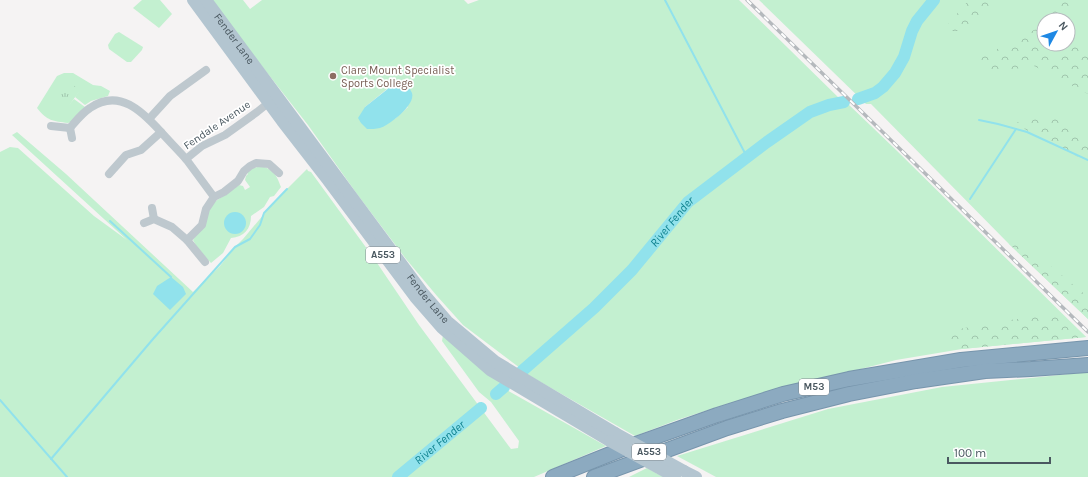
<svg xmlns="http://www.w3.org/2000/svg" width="1088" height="477" font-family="Karla,sans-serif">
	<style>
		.grass { fill: #c3f0d0; fill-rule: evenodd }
		.forest { fill: url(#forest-crowns) }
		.park { fill: url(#park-tufts) }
		.water { fill: #91e2ec }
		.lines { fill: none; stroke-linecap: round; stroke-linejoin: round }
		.stream { stroke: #91e2ec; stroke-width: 2 }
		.river { stroke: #91e2ec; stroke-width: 12 }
		.motorway-casing { stroke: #7795ac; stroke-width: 16 }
		.minor { stroke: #bec8ce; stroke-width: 8 }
		.primary { stroke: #b3c5d0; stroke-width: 12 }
		.motorway { stroke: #8caac0; stroke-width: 14 }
		.rail-casing { stroke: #b5b9bd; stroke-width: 3.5 }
		.rail { stroke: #fff; stroke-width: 2; stroke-dasharray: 6; stroke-linecap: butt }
		.primary-bridge { stroke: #b3c5d0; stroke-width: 12 }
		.education-dot { fill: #8d6e63; stroke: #fff; stroke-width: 1.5 }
		.labels { text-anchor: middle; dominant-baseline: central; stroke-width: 3.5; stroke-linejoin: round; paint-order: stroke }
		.shield { fill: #fff; stroke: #808a90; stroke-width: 1 }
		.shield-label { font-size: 10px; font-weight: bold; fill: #4a5860 }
		.street-label { font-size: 11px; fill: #4a5860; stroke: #fff }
		.education-label { font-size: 11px; fill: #785e54; stroke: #fff; text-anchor: start }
		.water-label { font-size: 12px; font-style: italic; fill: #0f828f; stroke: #fff }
	</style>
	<defs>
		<pattern id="forest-crowns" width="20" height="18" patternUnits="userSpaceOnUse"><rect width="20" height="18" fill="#c3f0d0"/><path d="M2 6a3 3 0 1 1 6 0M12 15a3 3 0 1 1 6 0" fill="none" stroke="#a0c5ac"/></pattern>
		<pattern id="park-tufts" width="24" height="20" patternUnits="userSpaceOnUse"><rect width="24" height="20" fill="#c3f0d0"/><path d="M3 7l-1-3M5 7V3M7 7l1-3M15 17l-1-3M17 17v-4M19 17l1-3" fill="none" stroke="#a0c5ac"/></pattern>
	</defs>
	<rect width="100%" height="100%" fill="#f5f3f3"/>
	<!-- grass -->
	<g class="grass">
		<path d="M142,0H160L172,14L159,28L133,8Z"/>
		<path d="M210,0H243L250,9L262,0H464L468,4L479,0H739L841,100L803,113L701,189L678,211L621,278L585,312L520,368L463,325L437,296L406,259L357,194L308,125ZM387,89L408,107L396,118L379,128L365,107Z"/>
		<path d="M759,0H1088V319L1009,244L871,104H866ZM1044,20H1068V44H1044Z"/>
		<path d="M119,32L143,47L142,50L131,62H127L109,49L108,45L115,34Z"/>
		<path d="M64,73H73L93,85L101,86L110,91L108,96L91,101L85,105L75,97L80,90L68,106L74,99L85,107L71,122L68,123C53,121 47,121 37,108L57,76Z"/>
		<path d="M847,103L893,147L1086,337L962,349L896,360L733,402L677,420L635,436L523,372L611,296L639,266L692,204L727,175L811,113Z"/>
		<path d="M17,132L66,174L193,292L220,266L235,247L243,239L275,201L307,169L308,171L311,172L373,257L419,325L511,449L518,448L519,441L491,402L479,392L442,341L443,335L501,382L498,385L606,446L534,477H402L481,410L479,407L395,477H0V152L10,147L18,148L94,216L127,240L12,135Z"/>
		<path d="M261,166C274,170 276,174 281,187L274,196L270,197L264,207L251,216C251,229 244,237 231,238L223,253L211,263L198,249L193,240L195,237L213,203L239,185L243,186L245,190L250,187L245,180L246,176L248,174L246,172L250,169Z"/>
		<path d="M1088,372V477H716L677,456L828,409L942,387Z"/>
		<path d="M647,468L663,477H629Z"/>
	</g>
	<!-- forest -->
	<g class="forest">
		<path d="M969,0H1003L968,31H942Z"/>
		<path d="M1065,0H1077L1059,20H1046Z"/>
		<path d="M1044,22V44H1068V37L1088,49V94L1032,65L1004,72L987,71L974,61L1038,28Z"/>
		<path d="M1065,114L1076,134L1088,144V162L1013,123Z"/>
		<path d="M1016,240L1022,242L1088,297V319L1009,244Z"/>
		<path d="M1062,314L1086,337L962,349L943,343L942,338L945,333L953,330L1023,318Z"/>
	</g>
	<!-- park -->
	<path class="park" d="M63,78L80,90L68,107L51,95Z"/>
	<!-- water -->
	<g class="water">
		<path d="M399,80C404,83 410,88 412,93C416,105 389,125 380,128C376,129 371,129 367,129L361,123L358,118L365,107Z"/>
		<circle cx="235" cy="223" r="11"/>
		<path d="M171,277L183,287L186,294L170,310L153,294L157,286Z"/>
	</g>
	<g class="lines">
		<!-- stream -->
		<g class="stream">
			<path d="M665,0L747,157"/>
			<path d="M979,120L998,124L1027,132L1088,160"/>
			<path d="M970,199L1016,129"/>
			<path d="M110,221L171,277"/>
			<path d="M0,400L67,477"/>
			<path d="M51,459L153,339L235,247L250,239L260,225L264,213L287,189"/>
		</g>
		<!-- river -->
		<g class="river">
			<path d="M858,99L875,93L883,87L895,73L904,57L912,31L917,21L934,0"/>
			<path id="s1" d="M522,371L594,308L632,270L688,202L767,142L810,112L829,105L844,102"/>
			<path d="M496,394L504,387"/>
			<path id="s2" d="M398,477L481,408"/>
		</g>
		<!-- motorway casing -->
		<g class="motorway-casing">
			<g id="motorway">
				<path d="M553,477L630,446L717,415L783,394L849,379L961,360L1088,348"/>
				<path d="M594,477L727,428L782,411L849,394L916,381L985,371L1031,369L1088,365"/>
			</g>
		</g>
		<!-- minor -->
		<g class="minor">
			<path d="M149,119L170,96L206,70"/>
			<path d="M51,126L70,128C76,121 82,113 90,108C119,88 142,111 161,132C169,141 178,150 186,159"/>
			<path d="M70,128L72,138"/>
			<path d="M109,174L126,155L141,150L161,132"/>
			<path d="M214,197L224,192L238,181L244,171L250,166L256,163L269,164L279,173"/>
			<path d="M152,208L154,219"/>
			<path d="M144,223L154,219L172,227L187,240L202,225L206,209L214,197L186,159L202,146L225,135L257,112L272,100"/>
			<path d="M187,240L205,262"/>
		</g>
		<!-- primary -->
		<g class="primary">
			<path d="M193,0L282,121L327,179L415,297L442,328L490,370L610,441"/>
			<path id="s3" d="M206,0L423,293L447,321L496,362L615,433"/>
			<path d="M684,471L696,477"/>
		</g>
		<!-- motorway -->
		<use href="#motorway" class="motorway"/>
		<!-- rail casing -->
		<g class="rail-casing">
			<path id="rail" d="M747,0L1088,332"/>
		</g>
		<!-- rail -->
		<use href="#rail" class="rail"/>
		<!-- primary-bridge -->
		<g class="primary-bridge">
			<path d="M615,433L684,471"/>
			<path d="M610,441L675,477"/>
		</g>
	</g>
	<!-- markers -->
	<circle class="education-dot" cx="333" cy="76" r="4"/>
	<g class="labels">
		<!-- shield labels -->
		<g class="shield">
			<rect x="366" y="247" width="34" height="16" rx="3"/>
			<rect x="799" y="379" width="30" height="16" rx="3"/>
			<rect x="632" y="444" width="34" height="16" rx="3"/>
		</g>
		<g class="shield-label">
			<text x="383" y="255">A553</text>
			<text x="814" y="387">M53</text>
			<text x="649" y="452">A553</text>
		</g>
		<!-- street labels -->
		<g class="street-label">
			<text stroke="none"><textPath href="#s3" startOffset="48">Fender Lane</textPath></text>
			<text transform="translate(217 125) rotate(-34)">Fendale Avenue</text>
			<text stroke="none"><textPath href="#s3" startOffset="372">Fender Lane</textPath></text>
		</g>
		<!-- education labels -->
		<g class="education-label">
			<text x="341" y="70">Clare Mount Specialist<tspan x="341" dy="13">Sports College</tspan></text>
		</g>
		<!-- water labels -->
		<g class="water-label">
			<text stroke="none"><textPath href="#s1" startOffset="212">River Fender</textPath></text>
			<text stroke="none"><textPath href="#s2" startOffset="54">River Fender</textPath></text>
		</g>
	</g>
	<!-- north arrow -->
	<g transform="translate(1056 32) rotate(50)"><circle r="19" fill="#ffffff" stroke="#b7bcbf"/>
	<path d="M0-3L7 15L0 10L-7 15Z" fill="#1e88e4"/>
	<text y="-6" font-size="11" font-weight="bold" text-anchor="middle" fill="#4a5860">N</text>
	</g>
	<!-- scale -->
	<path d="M948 457v6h102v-6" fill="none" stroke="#4a5860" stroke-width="2"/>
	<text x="954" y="457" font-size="12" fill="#4a5860" stroke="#ffffff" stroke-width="3" paint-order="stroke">100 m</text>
</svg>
